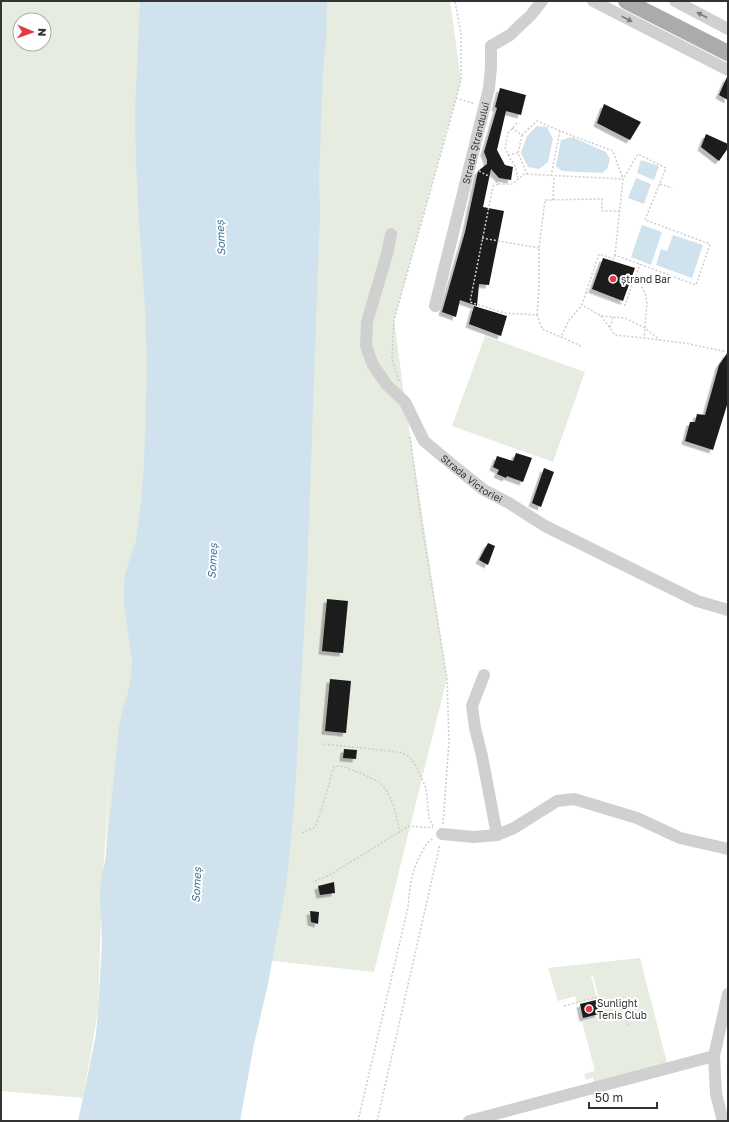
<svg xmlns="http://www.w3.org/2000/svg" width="729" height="1122" font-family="'Golos Text',sans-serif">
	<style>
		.green { fill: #e6ecdf; fill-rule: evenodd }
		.water { fill: #cfe2ee }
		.building { fill: #1a1a1a; filter: url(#shadow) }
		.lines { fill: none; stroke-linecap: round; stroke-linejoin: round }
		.path { stroke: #cdcdcd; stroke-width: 1.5; stroke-dasharray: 2 2; stroke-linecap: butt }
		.minor { stroke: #d0d0d0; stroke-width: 12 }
		.major { stroke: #ababab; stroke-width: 16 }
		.oneway { fill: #7a7a7a }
		.poi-dot { fill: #e63946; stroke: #fff; stroke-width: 1.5 }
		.labels { text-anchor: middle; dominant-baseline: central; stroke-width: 4; stroke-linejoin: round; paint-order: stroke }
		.street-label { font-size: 10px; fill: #333; stroke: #fff }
		.poi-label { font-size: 10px; fill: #333; stroke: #fff; text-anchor: start }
		.water-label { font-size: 11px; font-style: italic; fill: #3f7597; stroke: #fff }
	</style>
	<defs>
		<filter id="shadow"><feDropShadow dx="-3.5" dy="3.5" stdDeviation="0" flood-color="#0004"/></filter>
	</defs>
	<rect width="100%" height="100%" fill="#fff"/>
	<!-- green -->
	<g class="green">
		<path d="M1,1H450L461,80L394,320L405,402L447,678L374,972L102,942L109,775L101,914L98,1011L83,1098L1,1091ZM20,20H44V44H20Z"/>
		<path d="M485,336L585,372L553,462L452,426Z"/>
		<path d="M640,958L668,1067L594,1084L593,1077L586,1080L584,1074L595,1071L582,1022L602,1016L603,1013L593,976H591L597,998L577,1003L575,996L558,1001L548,968Z"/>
	</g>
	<!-- water -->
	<g class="water">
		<path d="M140,1H327L326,42L323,71L319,177L320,210L307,577L294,810L286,886L268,984L254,1044L240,1121H78L83,1098L96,1034L98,1011L102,942L100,894L102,875L106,857L119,726L123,708L128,692L131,677L132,660L124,604V588L125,574L136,540L141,503L144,465L147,370L145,305L139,222L136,162L135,114Z"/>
		<path d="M537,126L547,127L553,139L548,162L539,169L528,167L521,153L527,136Z"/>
		<path d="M572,137L606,152L610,159L607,169L602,173L562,171L556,166L561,140Z"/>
		<path d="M641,160L659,166L654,180L637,173Z"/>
		<path d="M636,178L651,184L644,204L628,198Z"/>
		<path d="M642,225L662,232L651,265L631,257Z"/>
		<path d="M673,235L703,245L692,278L656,265L661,249L667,251Z"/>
	</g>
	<!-- building -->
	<g class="building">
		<path d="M727,77H728V100L719,95Z"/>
		<path d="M500,88L526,95L521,115L506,111L497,150L505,165L513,167L511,180L499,178L491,169L483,207L504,211L489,285L479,284L477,306L460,300L456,317L442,312L465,232L478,171L487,164V160L484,152L497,108L495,107Z"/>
		<path d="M604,104L641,122L630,140L597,123Z"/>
		<path d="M706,134L728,144V148L719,161L701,147Z"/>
		<path d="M603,258L635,268L623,301L592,289Z"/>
		<path d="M474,306L507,316L501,336L469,324Z"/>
		<path d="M728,352V402L713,450L685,441L690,422H695L697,414L705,415L719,365Z"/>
		<path d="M516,453L532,458L523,482L507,476L506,478L497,474L499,470L493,467L497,456L513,461Z"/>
		<path d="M544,468L554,472L541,507L532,503Z"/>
		<path d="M488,543L495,546L488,565L479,560Z"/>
		<path d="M327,599L348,601L343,653L322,651Z"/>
		<path d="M330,679L351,681L346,733L325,731Z"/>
		<path d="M344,749L357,750L356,759L343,758Z"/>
		<path d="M334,882L335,893L320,895L318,886Z"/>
		<path d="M310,911L319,912L318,924L311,922Z"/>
		<path d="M596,1000L599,1014L583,1018L580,1004Z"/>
	</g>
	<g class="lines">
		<!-- path -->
		<g class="path">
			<path d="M456,98L475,104"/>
			<path d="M517,123L508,133L505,148L508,155L516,168L518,180"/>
			<path d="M512,128L522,135L537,121L560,131L613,151L623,179"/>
			<path d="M522,135L518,153L527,174"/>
			<path d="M508,155L518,153"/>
			<path d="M479,171L494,179L498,184H513L524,174L623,179L615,255L696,285L710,244L645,220L666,168L638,154L623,179"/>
			<path d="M551,176L560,131"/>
			<path d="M498,184L493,186L470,302L504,313L537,315L542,329L561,337"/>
			<path d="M660,184L672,188"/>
			<path d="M553,200L554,176"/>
			<path d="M482,238L539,248"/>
			<path d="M615,255L614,259L599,254L586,292L625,305L640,264"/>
			<path d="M636,276L645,293L647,303L644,338L684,343L728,352"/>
			<path d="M586,292L582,305L601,316L625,318L645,328L660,340"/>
			<path d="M537,315L539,289V248L545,200L602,199V211H619"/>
			<path d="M601,316L615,335L644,338"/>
			<path d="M610,327L613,317"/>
			<path d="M581,346L561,337L569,320L582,305"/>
			<path d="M399,381L392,359L394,320L450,121L461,80V34L455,1"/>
			<path d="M410,437L423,532L447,678L449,742L443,824"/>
			<path d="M324,744L390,751L402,753L410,757L416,766L426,788L429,818L434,828"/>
			<path d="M302,833L315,827L322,808L334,767C340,764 348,768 354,771C363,774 373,778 380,783C393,795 396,815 400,832"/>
			<path d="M315,881L328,876L409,826L433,828"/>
			<path d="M597,998L602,1016L605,1017L611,1016L610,1011"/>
			<path d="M564,1006L599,997"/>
			<path d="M611,1016L619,1013L625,1015L629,1027"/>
			<path d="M358,1121L408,907C410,886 411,871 422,852C425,846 427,842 434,838"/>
			<path d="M377,1121L440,844"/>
		</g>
		<!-- minor -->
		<g class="minor">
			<path d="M593,1L728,70"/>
			<path d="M675,1L728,29"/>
			<path id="s1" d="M391,234L387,254L367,322L366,346L373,365L387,385L405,402L424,441L454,466L484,490L509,503L545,526L697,601L728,610"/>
			<path id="s2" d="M435,306L489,88L491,68V46L510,35L531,15L542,1"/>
			<path d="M484,675L472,706L475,728L482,756L497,835"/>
			<path d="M442,834L474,837L497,835L514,828L557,801L574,799L637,818L680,838L728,849"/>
			<path d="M469,1121L714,1056"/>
			<path d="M723,1121L716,1094L714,1056L728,994"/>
		</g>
		<!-- major -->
		<path class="major" d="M626,1L728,53"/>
	</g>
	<!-- one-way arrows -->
	<defs><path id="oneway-solid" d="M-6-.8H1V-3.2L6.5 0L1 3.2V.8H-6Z"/></defs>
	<g class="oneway">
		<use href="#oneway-solid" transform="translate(702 15) rotate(-152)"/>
		<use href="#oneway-solid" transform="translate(627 19) rotate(27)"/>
	</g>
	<!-- markers -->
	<g class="poi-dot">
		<circle cx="613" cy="279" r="4"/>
		<circle cx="589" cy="1009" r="4"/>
	</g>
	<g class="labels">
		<!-- street labels -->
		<g class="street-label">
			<text stroke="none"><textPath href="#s2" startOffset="168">Strada Ștrandului</textPath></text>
			<text stroke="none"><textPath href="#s1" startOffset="289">Strada Victoriei</textPath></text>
		</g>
		<!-- poi labels -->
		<g class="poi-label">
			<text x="621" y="279">ștrand Bar</text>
			<text x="597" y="1003">Sunlight<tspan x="597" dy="12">Tenis Club</tspan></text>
		</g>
		<!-- water labels -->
		<g class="water-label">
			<text transform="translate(220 238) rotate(-93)">Someș</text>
			<text transform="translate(212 561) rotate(-87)">Someș</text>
			<text transform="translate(196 885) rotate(-87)">Someș</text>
		</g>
	</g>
	<!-- border -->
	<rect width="729" height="1122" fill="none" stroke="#333333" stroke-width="4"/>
	<!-- north arrow -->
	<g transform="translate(32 32) rotate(92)"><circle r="19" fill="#ffffff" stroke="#adadad"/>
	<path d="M0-3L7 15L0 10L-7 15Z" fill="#e63946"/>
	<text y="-6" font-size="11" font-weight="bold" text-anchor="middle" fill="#333333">N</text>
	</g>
	<!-- scale -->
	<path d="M589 1102v6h68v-6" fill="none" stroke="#333333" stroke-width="2"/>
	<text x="595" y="1102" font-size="12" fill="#333333" stroke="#ffffff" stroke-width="3" paint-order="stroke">50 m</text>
</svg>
